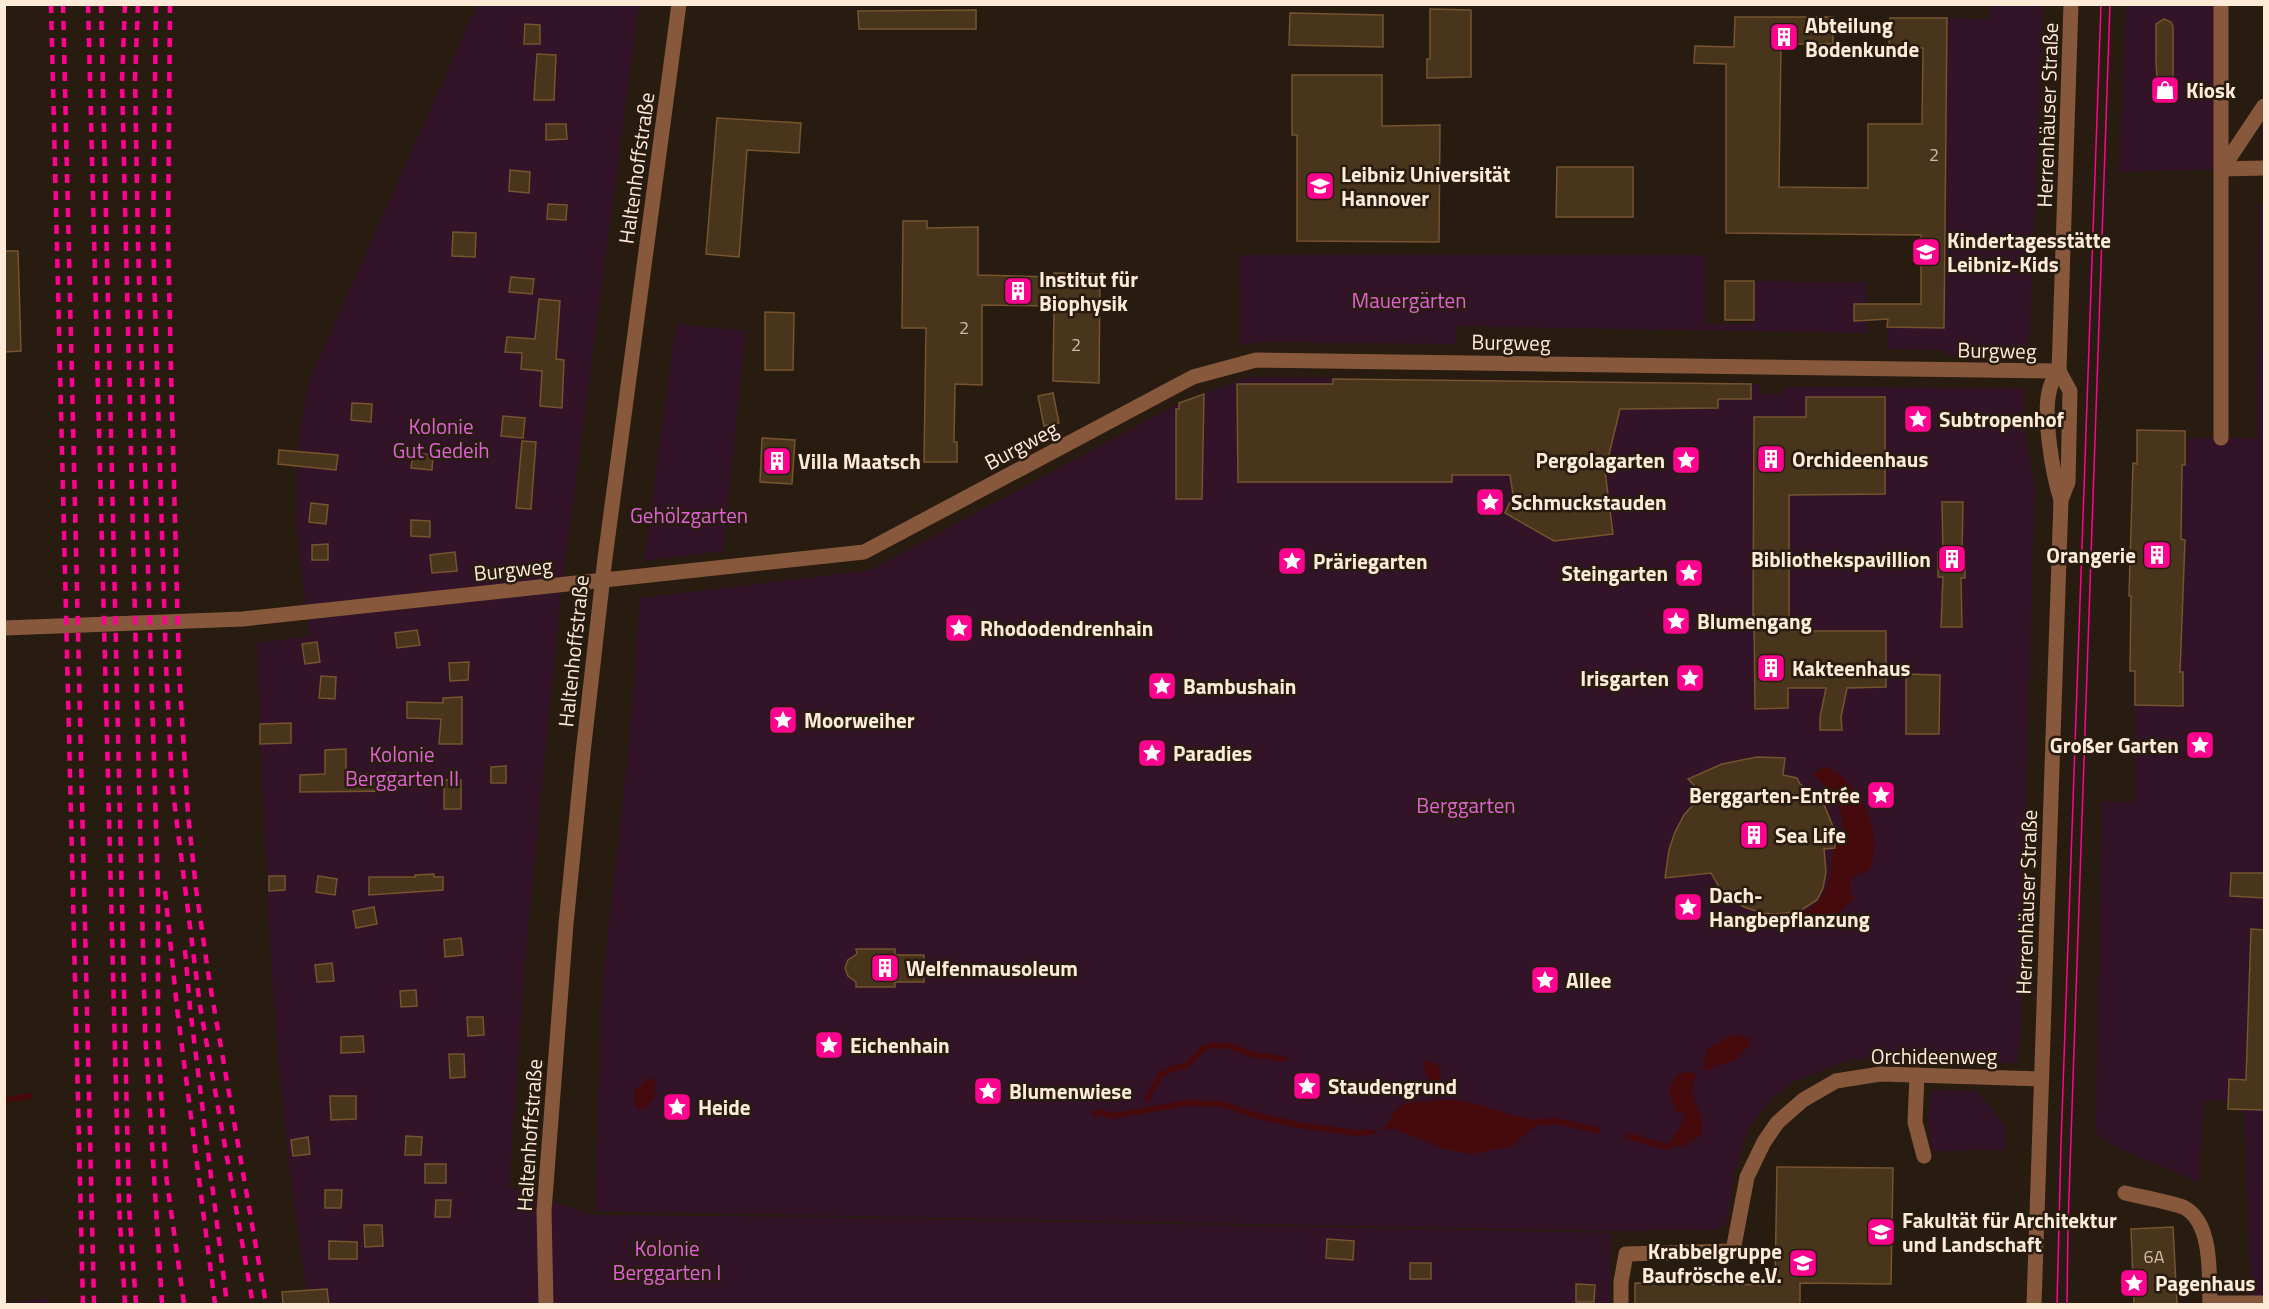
<svg xmlns="http://www.w3.org/2000/svg" width="2269" height="1309" font-family="'Titillium Web',sans-serif">
	<style>
		.green { fill: #321328; fill-rule: evenodd }
		.water { fill: #460a0c }
		.lines { fill: none; stroke-linecap: round; stroke-linejoin: round }
		.stream { stroke: #460a0c; stroke-width: 6 }
		.building { fill: #49341c; stroke: #75542e; stroke-width: 1.5 }
		.minor { stroke: #87583b; stroke-width: 15 }
		.tram { stroke: #ff0390; stroke-width: 1.5 }
		.rail { stroke: #ff0390; stroke-width: 4.5; stroke-dasharray: 9 8; stroke-linecap: butt }
		.labels { text-anchor: middle; dominant-baseline: central; stroke-width: 5; stroke-linejoin: round; paint-order: stroke }
		.number-label { font-size: 18px; fill: #d2bca8 }
		.poi-label { font-size: 21px; font-weight: bold; fill: #ffe9d7; stroke: #281c10; text-anchor: start }
		.street-label { font-size: 21px; fill: #ffe9d7; stroke: #281c10 }
		.park-label { font-size: 21px; fill: #e061d5; stroke: #281c10 }
	</style>
	<rect width="100%" height="100%" fill="#281c10"/>
	<!-- green -->
	<g class="green">
		<path d="M2264,4V164H2261L2263,5Z"/>
		<path d="M477,5H639L560,602L526,953L509,1187L593,1215L821,1217L1611,1233L1610,1304H309C272,1086 265,864 257,643L310,636L296,527L298,440L310,378Z"/>
		<path d="M1991,5H2043L2030,331L2026,356L1945,355L1944,350L1888,349L1887,327H1944L1947,18L1990,19Z"/>
		<path d="M2126,5H2221L2222,169L2119,172Z"/>
		<path d="M2259,204H2264V1304H2251L2244,1110L2228,1109V1100L2204,1101L2199,1182L2111,1145L2097,1134L2096,1128L2102,801L2135,802V672L2130,671L2131,596H2129L2133,463H2137V430L2185,431L2186,438H2257Z"/>
		<path d="M1239,255H1705V324H1754V281L1866,282V325L1869,333L1457,326L1456,344L1257,342L1240,346Z"/>
		<path d="M676,324L746,331L723,551L644,561Z"/>
		<path d="M1249,377L1759,384L1763,394H1780L1783,387L2024,388L2023,423L2035,488L2022,927V1023L2017,1063L1852,1059L1795,1081L1772,1098L1749,1128L1734,1174L1727,1222L1717,1230L1611,1231L595,1211L602,986L629,746L640,598L871,570L1179,403ZM1942,502H1963L1962,552L1965,553V577L1961,578L1962,627H1941L1943,577H1938V552H1943Z"/>
		<path d="M1932,1090L1977,1091L2006,1127V1150L1932,1151L1928,1118Z"/>
		<path d="M48,1298V1304H5Z"/>
	</g>
	<!-- water -->
	<g class="water">
		<path d="M1825,766C1861,781 1886,835 1869,871C1853,873 1844,883 1854,898C1836,923 1792,933 1764,922C1773,918 1782,918 1792,916C1821,909 1830,889 1832,860C1832,850 1836,845 1834,833L1843,832C1844,806 1832,789 1812,775Z"/>
		<path d="M1740,1035L1750,1039L1751,1044L1735,1061L1721,1064L1707,1071L1703,1070L1707,1049L1728,1037Z"/>
		<path d="M1430,1061L1439,1066L1441,1070L1439,1100C1478,1097 1509,1120 1546,1121L1532,1129L1510,1147L1470,1154L1440,1148L1396,1129L1379,1130C1389,1124 1389,1120 1395,1111C1402,1100 1425,1102 1438,1100L1424,1070L1425,1062Z"/>
		<path d="M1684,1072L1697,1073C1683,1101 1707,1108 1702,1135L1682,1147L1673,1144V1135L1679,1129L1685,1115L1676,1111L1669,1091L1676,1076Z"/>
		<path d="M650,1077L655,1081V1098L645,1108L640,1110L635,1106L634,1091Z"/>
	</g>
	<g class="lines">
		<!-- stream -->
		<g class="stream">
			<path d="M1147,1099L1160,1075L1174,1068L1186,1066L1204,1048L1213,1045L1231,1046L1249,1054L1284,1059"/>
			<path d="M4,1100L29,1096"/>
			<path d="M1094,1114L1099,1112L1113,1116L1187,1103L1222,1104L1254,1115L1298,1125L1355,1133L1372,1132"/>
			<path d="M1539,1122L1556,1121L1597,1130"/>
			<path d="M1628,1136L1666,1147L1678,1141"/>
		</g>
	</g>
	<!-- building -->
	<g class="building">
		<path d="M1430,9L1471,10V77L1427,78V59H1430Z"/>
		<path d="M976,10V29H859L858,11Z"/>
		<path d="M1290,13L1383,15V47L1289,45Z"/>
		<path d="M1735,17H1833V44H1781L1779,187L1868,188V124H1922L1923,48L1889,47L1890,18H1947L1944,328L1887,327L1888,319L1854,321V304H1921V235L1726,233V64L1694,63L1695,46L1734,47Z"/>
		<path d="M2164,19L2171,22L2173,26V96L2170,102L2166,103L2160,101L2158,96L2156,62V24Z"/>
		<path d="M525,24L540,25V44H524Z"/>
		<path d="M537,54L556,55L554,100H534Z"/>
		<path d="M1292,75H1382V126L1440,125L1439,242L1297,241V135H1292Z"/>
		<path d="M717,118L801,123L799,153L747,150L739,257L706,254Z"/>
		<path d="M546,124H566L567,139L546,140Z"/>
		<path d="M1557,167H1633V217H1556Z"/>
		<path d="M510,170L530,172L529,193L509,191Z"/>
		<path d="M548,204L567,205L566,220L547,219Z"/>
		<path d="M903,221H927V228L978,227V275L1054,277V273L1100,274L1099,383L1053,381L1054,306L982,305V385L955,384L954,442H957V462H924L926,328H902Z"/>
		<path d="M453,232L476,233L475,257L452,256Z"/>
		<path d="M4,251H18L21,351L4,352Z"/>
		<path d="M511,277L534,279L532,294L509,292Z"/>
		<rect x="1725" y="281" width="29" height="39"/>
		<path d="M539,299L560,301L556,359L564,360L562,408L540,406L542,371L521,369L522,353L505,352L507,337L535,339Z"/>
		<path d="M765,312L794,313L793,370H765Z"/>
		<path d="M1333,379L1751,384V399H1718V408L1620,409L1605,471L1613,534L1554,541L1505,513L1513,495L1510,475H1452V482H1238L1237,384H1333Z"/>
		<path d="M1053,393L1059,423L1044,426L1038,396Z"/>
		<path d="M1204,394L1202,499H1176V409H1179V403Z"/>
		<path d="M1806,397H1885V494L1789,495V631H1886V687L1847,688L1841,717L1842,730H1820V717L1826,688H1788V708L1755,709L1754,615H1753L1754,417H1806Z"/>
		<path d="M352,403L372,404L371,422L351,420Z"/>
		<path d="M503,416L525,418L523,438L501,436Z"/>
		<path d="M2137,430L2185,431V465H2182L2181,539L2185,540L2180,672H2183V706L2135,705V671H2130L2131,596H2129L2133,463L2137,464Z"/>
		<path d="M762,438L795,440L792,484L760,482Z"/>
		<path d="M522,441L536,442L531,509L516,508Z"/>
		<path d="M279,450L338,455L336,470L278,464Z"/>
		<path d="M413,453L433,455L432,470L411,468Z"/>
		<path d="M1942,502H1963L1962,552H1965V578H1961L1962,627H1941L1943,577H1938V552H1943Z"/>
		<path d="M311,503L328,505L326,524L309,522Z"/>
		<path d="M411,520L430,521V537L411,536Z"/>
		<path d="M328,544V560H312V545Z"/>
		<path d="M455,552L457,571L432,573L430,555Z"/>
		<path d="M417,630L420,645L397,648L395,633Z"/>
		<path d="M317,642L320,662L305,664L302,644Z"/>
		<path d="M469,662L468,680L450,681L449,663Z"/>
		<path d="M1906,674L1940,675L1939,734H1906Z"/>
		<path d="M321,676L336,677L335,699L319,698Z"/>
		<path d="M462,697V744H439L441,719L407,718V702L443,703V698Z"/>
		<path d="M291,723V743L260,744V724Z"/>
		<path d="M346,749V775L396,773L397,791L300,792V775L325,774V750Z"/>
		<path d="M1757,757L1785,758L1783,775L1797,778L1800,784L1817,797L1825,807L1834,829L1835,848L1824,849L1826,872L1823,888L1817,900L1800,911L1776,914L1762,913L1744,907L1723,894L1711,873L1665,878L1669,850L1675,832L1684,815L1703,794L1688,779L1722,764Z"/>
		<path d="M506,766V783H491V767Z"/>
		<rect x="444" y="780" width="17" height="29"/>
		<path d="M2231,873H2265V898L2230,896Z"/>
		<path d="M434,874V877H443V890L369,895V877H415V875Z"/>
		<path d="M269,876H285V890L269,891Z"/>
		<path d="M318,876L337,879L335,895L316,892Z"/>
		<path d="M374,907L377,924L356,928L353,911Z"/>
		<path d="M2251,929L2265,930V1110L2228,1109L2229,1079L2246,1080Z"/>
		<path d="M461,938L463,955L445,957L444,940Z"/>
		<path d="M856,949H895V955H924V982H895V987H856V982L848,976L845,968L848,960L857,954Z"/>
		<path d="M332,963L334,981L317,982L315,965Z"/>
		<path d="M416,990L417,1006L401,1007L400,991Z"/>
		<path d="M467,1017H483L484,1035L468,1036Z"/>
		<path d="M363,1036L364,1052L341,1053V1037Z"/>
		<path d="M449,1054H464L465,1077L450,1078Z"/>
		<path d="M330,1096H356V1119L331,1120Z"/>
		<path d="M406,1136L422,1137L421,1155H405Z"/>
		<path d="M308,1137L310,1154L293,1156L291,1140Z"/>
		<rect x="425" y="1164" width="21" height="19"/>
		<path d="M1777,1167L1893,1168L1891,1284L1800,1283V1305H1635V1283L1775,1285Z"/>
		<path d="M325,1190H342L341,1208H325Z"/>
		<path d="M436,1200H451L450,1217H435Z"/>
		<path d="M364,1225H382L383,1246L365,1247Z"/>
		<path d="M2173,1227L2177,1305H2134L2131,1229Z"/>
		<path d="M1327,1239L1354,1241L1353,1260L1326,1258Z"/>
		<path d="M329,1241L357,1242V1259H329Z"/>
		<rect x="1410" y="1263" width="21" height="16"/>
		<path d="M1576,1284L1595,1285L1594,1302H1576Z"/>
		<path d="M327,1289L329,1305H283L282,1292Z"/>
	</g>
	<g class="lines">
		<!-- minor -->
		<g class="minor">
			<path d="M2221,4V438"/>
			<path d="M2222,169L2264,106"/>
			<path d="M2222,169L2264,168"/>
			<path d="M2061,500C2053,475 2042,414 2050,388C2051,382 2056,376 2059,371L2071,4"/>
			<path d="M4,628L243,619L864,552L1193,377L1256,360L2059,371"/>
			<path d="M1917,1075L1915,1122L1924,1156"/>
			<path d="M2125,1193C2137,1196 2176,1203 2185,1208C2213,1224 2209,1276 2210,1304"/>
			<path d="M2210,1303H2264"/>
			<path d="M546,1304L544,1211L566,924L583,753L605,558L679,4"/>
			<path d="M1621,1304V1282L1626,1254L1733,1251L1747,1177L1764,1142L1777,1123L1803,1100L1836,1081L1880,1074L2041,1079"/>
			<path d="M2034,1304L2061,500L2068,482L2070,391L2059,371"/>
		</g>
		<!-- tram -->
		<g class="tram">
			<path d="M2057,1304L2061,1144L2101,4"/>
			<path d="M2067,1304L2068,1225L2110,4"/>
		</g>
		<!-- rail -->
		<g class="rail">
			<path d="M51,4L83,1304"/>
			<path d="M63,4L94,1304"/>
			<path d="M88,4L119,1205L125,1304"/>
			<path d="M101,4L129,1206L136,1304"/>
			<path d="M125,4L122,81L145,1031L162,1304"/>
			<path d="M138,4L135,79L138,244L158,891V1041L166,1175L184,1304"/>
			<path d="M156,4L153,238L166,665L172,784L200,1006L253,1304"/>
			<path d="M170,4L168,238L171,372L179,671L188,814L196,889L209,979L266,1304"/>
			<path d="M165,891L177,1008L215,1304"/>
			<path d="M185,950L190,1008L227,1304"/>
		</g>
	</g>
	<!-- icons -->
	<defs>
		<g id="building-square" transform="scale(1.5)"><rect x="-9" y="-9" width="18" height="18" rx="4" fill="#ff0390" stroke="#281c10"/><path d="M-4-6H4V6H1V3H-1V6H-4ZM-2.5-4.3h1.7v1.8h-1.7ZM.8-4.3h1.7v1.8H.8ZM-2.5-1h1.7V.8h-1.7ZM.8-1h1.7V.8H.8Z" fill="#fff"/></g>
		<g id="shop-square" transform="scale(1.5)"><rect x="-9" y="-9" width="18" height="18" rx="4" fill="#ff0390" stroke="#281c10"/><path d="M-5-2.5h2.3a2.7 3.5 0 0 1 5.4 0H5L5.5 6h-11ZM-1.5-2.5h3a1.5 2.3 0 0 0-3 0Z" fill="#fff"/></g>
		<g id="university-square" transform="scale(1.5)"><rect x="-9" y="-9" width="18" height="18" rx="4" fill="#ff0390" stroke="#281c10"/><path d="M0-5L7-2L0 1L-7-2ZM-4 1L0 2.5L4 1V4Q0 6-4 4Z" fill="#fff"/></g>
		<g id="school-square" transform="scale(1.5)"><rect x="-9" y="-9" width="18" height="18" rx="4" fill="#ff0390" stroke="#281c10"/><path d="M0-5L7-2L0 1L-7-2ZM-4 1L0 2.5L4 1V4Q0 6-4 4Z" fill="#fff"/></g>
		<g id="sight-square" transform="scale(1.5)"><rect x="-9" y="-9" width="18" height="18" rx="4" fill="#ff0390" stroke="#281c10"/><path d="M0-6L1.8-2.2L6-1.7L2.9 1.2L3.7 5.4L0 3.3L-3.7 5.4L-2.9 1.2L-6-1.7L-1.8-2.2Z" fill="#fff"/></g>
	</defs>
	<g fill-rule="evenodd">
		<use href="#building-square" x="1784" y="37"/>
		<use href="#shop-square" x="2165" y="90"/>
		<use href="#university-square" x="1320" y="186"/>
		<use href="#school-square" x="1926" y="252"/>
		<use href="#building-square" x="1018" y="291"/>
		<use href="#sight-square" x="1918" y="419"/>
		<use href="#building-square" x="1771" y="459"/>
		<use href="#sight-square" x="1686" y="460"/>
		<use href="#building-square" x="777" y="461"/>
		<use href="#sight-square" x="1490" y="502"/>
		<use href="#building-square" x="2157" y="555"/>
		<use href="#building-square" x="1952" y="559"/>
		<use href="#sight-square" x="1292" y="561"/>
		<use href="#sight-square" x="1689" y="573"/>
		<use href="#sight-square" x="1676" y="621"/>
		<use href="#sight-square" x="959" y="628"/>
		<use href="#building-square" x="1771" y="668"/>
		<use href="#sight-square" x="1690" y="678"/>
		<use href="#sight-square" x="1162" y="686"/>
		<use href="#sight-square" x="783" y="720"/>
		<use href="#sight-square" x="2200" y="745"/>
		<use href="#sight-square" x="1152" y="753"/>
		<use href="#sight-square" x="1881" y="795"/>
		<use href="#building-square" x="1754" y="835"/>
		<use href="#sight-square" x="1688" y="907"/>
		<use href="#building-square" x="885" y="968"/>
		<use href="#sight-square" x="1545" y="980"/>
		<use href="#sight-square" x="829" y="1045"/>
		<use href="#sight-square" x="1307" y="1086"/>
		<use href="#sight-square" x="988" y="1091"/>
		<use href="#sight-square" x="677" y="1107"/>
		<use href="#university-square" x="1881" y="1232"/>
		<use href="#school-square" x="1803" y="1263"/>
		<use href="#sight-square" x="2134" y="1283"/>
	</g>
	<g class="labels">
		<!-- number labels -->
		<g class="number-label">
			<text x="1934" y="154">2</text>
			<text x="964" y="327">2</text>
			<text x="1076" y="344">2</text>
			<text x="2154" y="1256">6A</text>
		</g>
		<!-- poi labels -->
		<g class="poi-label">
			<text x="1805" y="25">Abteilung<tspan x="1805" dy="24">Bodenkunde</tspan></text>
			<text x="2186" y="90">Kiosk</text>
			<text x="1341" y="174">Leibniz Universität<tspan x="1341" dy="24">Hannover</tspan></text>
			<text x="1947" y="240">Kindertagesstätte<tspan x="1947" dy="24">Leibniz-Kids</tspan></text>
			<text x="1039" y="279">Institut für<tspan x="1039" dy="24">Biophysik</tspan></text>
			<text x="1939" y="419">Subtropenhof</text>
			<text x="1792" y="459">Orchideenhaus</text>
			<text x="1665" y="460" text-anchor="end">Pergolagarten</text>
			<text x="798" y="461">Villa Maatsch</text>
			<text x="1511" y="502">Schmuckstauden</text>
			<text x="2136" y="555" text-anchor="end">Orangerie</text>
			<text x="1931" y="559" text-anchor="end">Bibliothekspavillion</text>
			<text x="1313" y="561">Präriegarten</text>
			<text x="1668" y="573" text-anchor="end">Steingarten</text>
			<text x="1697" y="621">Blumengang</text>
			<text x="980" y="628">Rhododendrenhain</text>
			<text x="1792" y="668">Kakteenhaus</text>
			<text x="1669" y="678" text-anchor="end">Irisgarten</text>
			<text x="1183" y="686">Bambushain</text>
			<text x="804" y="720">Moorweiher</text>
			<text x="2179" y="745" text-anchor="end">Großer Garten</text>
			<text x="1173" y="753">Paradies</text>
			<text x="1860" y="795" text-anchor="end">Berggarten-Entrée</text>
			<text x="1775" y="835">Sea Life</text>
			<text x="1709" y="895">Dach-<tspan x="1709" dy="24">Hangbepflanzung</tspan></text>
			<text x="906" y="968">Welfenmausoleum</text>
			<text x="1566" y="980">Allee</text>
			<text x="850" y="1045">Eichenhain</text>
			<text x="1328" y="1086">Staudengrund</text>
			<text x="1009" y="1091">Blumenwiese</text>
			<text x="698" y="1107">Heide</text>
			<text x="1902" y="1220">Fakultät für Architektur<tspan x="1902" dy="24">und Landschaft</tspan></text>
			<text x="1782" y="1251" text-anchor="end">Krabbelgruppe<tspan x="1782" dy="24">Baufrösche e.V.</tspan></text>
			<text x="2155" y="1283">Pagenhaus</text>
		</g>
		<!-- street labels -->
		<g class="street-label">
			<text transform="translate(2047 115) rotate(-88)">Herrenhäuser Straße</text>
			<text transform="translate(636 168) rotate(-82)">Haltenhoffstraße</text>
			<text transform="translate(1511 342) rotate(1)">Burgweg</text>
			<text transform="translate(1997 350) rotate(1)">Burgweg</text>
			<text transform="translate(1021 445) rotate(-28)">Burgweg</text>
			<text transform="translate(513 569) rotate(-6)">Burgweg</text>
			<text transform="translate(573 651) rotate(-84)">Haltenhoffstraße</text>
			<text transform="translate(2026 902) rotate(-88)">Herrenhäuser Straße</text>
			<text x="1934" y="1056">Orchideenweg</text>
			<text transform="translate(529 1135) rotate(-86)">Haltenhoffstraße</text>
		</g>
		<!-- park labels -->
		<g class="park-label">
			<text x="1409" y="300">Mauergärten</text>
			<text x="441" y="426">Kolonie<tspan x="441" dy="24">Gut Gedeih</tspan></text>
			<text x="689" y="515">Gehölzgarten</text>
			<text x="402" y="754">Kolonie<tspan x="402" dy="24">Berggarten II</tspan></text>
			<text x="1466" y="805">Berggarten</text>
			<text x="667" y="1248">Kolonie<tspan x="667" dy="24">Berggarten I</tspan></text>
		</g>
	</g>
	<!-- border -->
	<rect width="2269" height="1309" fill="none" stroke="#ffe9d7" stroke-width="12"/>
</svg>
